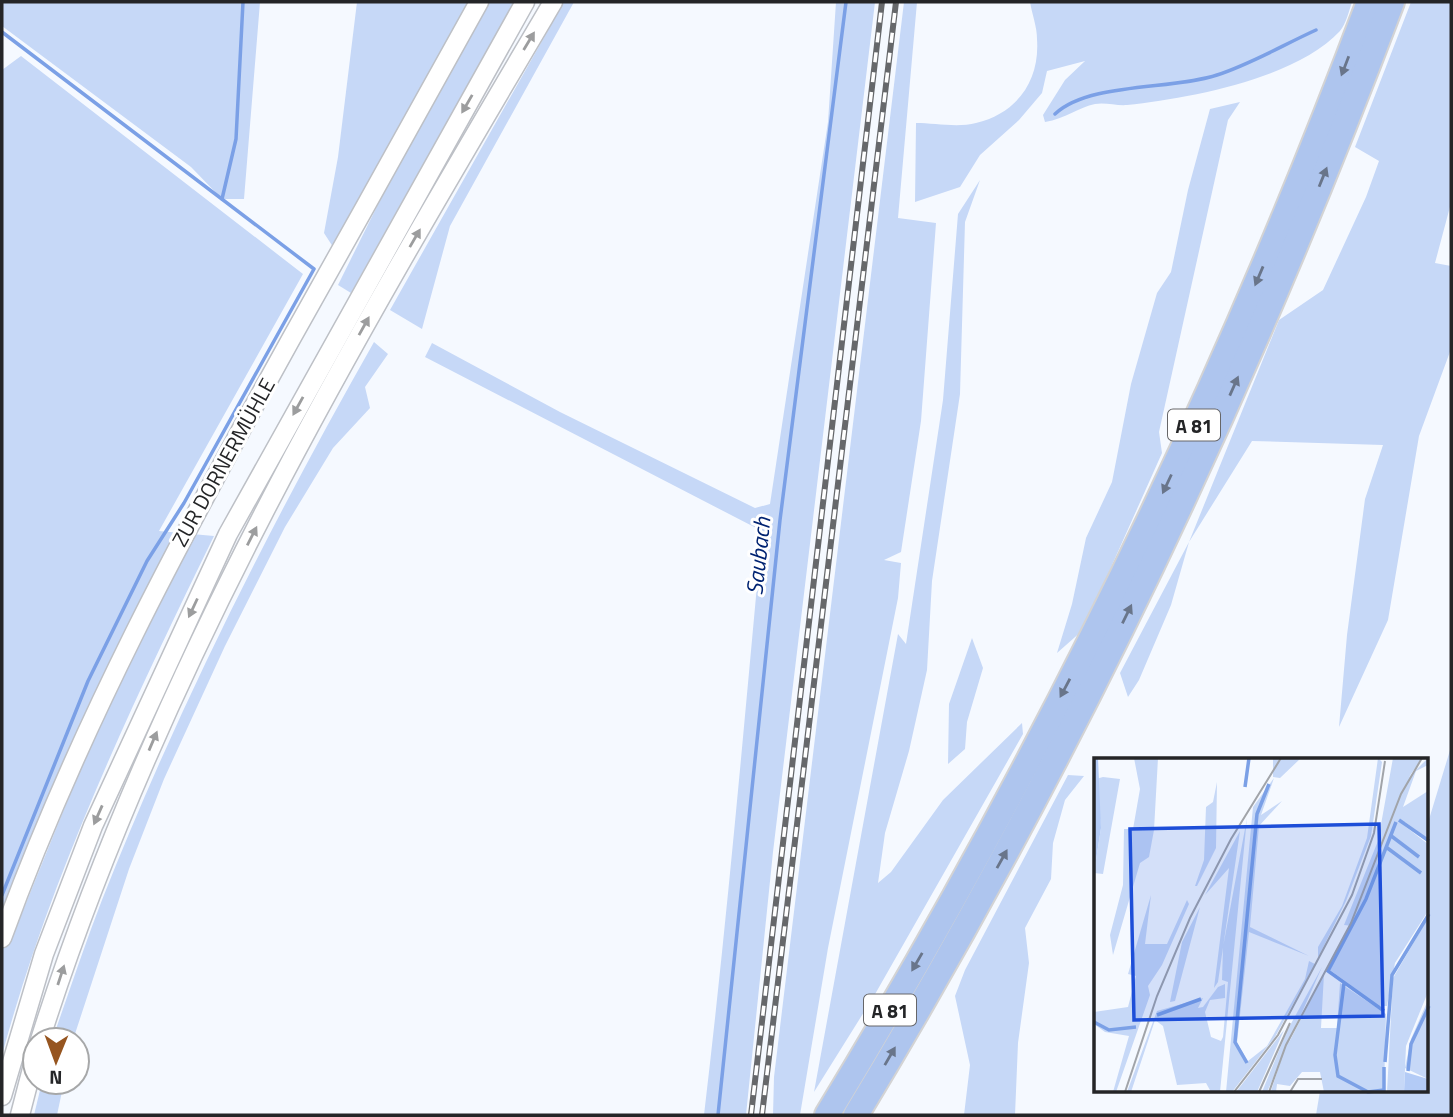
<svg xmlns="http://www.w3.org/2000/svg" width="1453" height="1117" font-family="'Titillium Web',sans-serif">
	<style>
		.green { fill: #c6d8f7; fill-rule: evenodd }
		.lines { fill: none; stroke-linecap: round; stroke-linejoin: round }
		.stream { stroke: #7ba0e6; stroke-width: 3.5 }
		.secondary-casing { stroke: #bdc0c6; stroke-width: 21 }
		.highway-casing { stroke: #d3d3d4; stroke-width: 28 }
		.secondary { stroke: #fff; stroke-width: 18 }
		.highway { stroke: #aec5ee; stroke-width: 24 }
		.rail-casing { stroke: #66686b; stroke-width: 6 }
		.rail { stroke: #fff; stroke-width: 3.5; stroke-dasharray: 10; stroke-linecap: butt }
		.oneway { fill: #9c9d9e }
		.oneway2 { fill: #69758a }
		.labels { text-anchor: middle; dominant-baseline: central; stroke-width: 6; stroke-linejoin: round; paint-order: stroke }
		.shield { fill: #fff; stroke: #666668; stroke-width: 2 }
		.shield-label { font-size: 19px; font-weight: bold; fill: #242527 }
		.street-label { font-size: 21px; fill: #242527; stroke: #fff }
		.water-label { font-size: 23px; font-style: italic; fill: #002372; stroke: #fff }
		.inset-river { fill: none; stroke: #7ba0e6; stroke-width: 3.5 }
		.inset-road { fill: none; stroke: #a1a4a9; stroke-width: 2 }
		.view { fill: #1d4ed8; fill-opacity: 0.15; stroke: #1d4ed8; stroke-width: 3.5 }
		.inset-edge { fill: none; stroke: #242527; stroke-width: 3.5 }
	</style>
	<rect width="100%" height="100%" fill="#f5f9ff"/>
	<!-- green -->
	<g class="green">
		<path d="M2,2H260L244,199H222L191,167L2,26Z"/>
		<path d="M357,2H470L335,250L324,233L338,157Z"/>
		<path d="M489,2H514L351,293L338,285L408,144Z"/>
		<path d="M564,2H574L450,226L422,329L390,310Z"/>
		<path d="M836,2H875L773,852L746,1115H704C727,921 744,726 762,531L425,357L432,343L560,412L755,508L770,504L828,122Z"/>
		<path d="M904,2H917L898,218L936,223L921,421L901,552L884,560L901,563L898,598L828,948L800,1115H773L774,1077Z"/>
		<path d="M1030,2H1352C1349,11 1346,24 1340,31C1295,79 1190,98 1127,105C1117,106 1105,102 1095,104C1079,107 1065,119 1045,122L1043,115L1065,80L1085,61L1047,71L1042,93L1019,120L980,155L960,187L915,202L916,123C934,123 958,128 976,123C1017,113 1040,81 1037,39C1037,27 1032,14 1030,2Z"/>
		<path d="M1411,2H1451V203L1435,263L1451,266V349L1419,436L1388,620L1339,727L1347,635L1365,499L1383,445L1252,441L1189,542L1171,605L1139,680L1128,697L1120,673L1189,542L1279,320L1323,290L1366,197L1379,161L1355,147Z"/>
		<path d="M21,56L303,274L159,531L214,536C132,704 51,874 2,1055V70ZM65,781L73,787L20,918L10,915Z"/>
		<path d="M1240,102L1228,120L1159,432L1162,453L1083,630L1057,653L1072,604L1086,538L1112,482L1131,384L1157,293L1171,272L1188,190L1210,109Z"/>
		<path d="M980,180L965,222L960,394L932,581L927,670L909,751L885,833L878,883L891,872L943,800L1022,723L1023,734L874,996L814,1092L898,634L906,644L943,400L958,214Z"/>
		<path d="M374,342L388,354L365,387L370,408L333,448L285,527L225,646L164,779L129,869L73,1040H52C69,993 84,946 102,900C178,707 272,522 374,342Z"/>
		<path d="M972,638L983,668L967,722L965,749L948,764L949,704Z"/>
		<path d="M1451,747V1115H1316L1320,1091H1427V826Z"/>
		<path d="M1068,775L1084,776L1065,800L1053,843L1051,879L1025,928L1029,963L1018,1043L1015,1115H964L970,1065L955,996L965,970Z"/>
		<path d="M42,1082H64L57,1115H34Z"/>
	</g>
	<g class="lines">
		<!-- stream -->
		<g class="stream">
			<path d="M2,32L314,269L184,503L147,561L88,681L2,895"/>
			<path d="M1055,114C1089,82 1173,90 1217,75C1251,64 1283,45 1316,30"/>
			<path d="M222,199L236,139L243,2"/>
			<path d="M718,1115L780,520L846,2"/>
		</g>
		<!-- secondary casing -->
		<g class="secondary-casing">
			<g id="secondary">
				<path d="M2,938C78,728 183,534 291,339C354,227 417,114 479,2"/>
				<path d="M40,1040C157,670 357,334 553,2"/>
				<path d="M2,1096L44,954L93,826L228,534L525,2"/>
				<path d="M20,1115L35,1057"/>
			</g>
		</g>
		<!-- highway casing -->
		<g class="highway-casing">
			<g id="highway">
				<path d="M827,1115C1042,762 1224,389 1369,2"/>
				<path d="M856,1115C1069,763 1247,387 1392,2"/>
			</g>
		</g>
		<!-- secondary -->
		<use href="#secondary" class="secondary"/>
		<!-- highway -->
		<use href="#highway" class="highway"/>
		<!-- rail casing -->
		<g class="rail-casing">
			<g id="rail">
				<path d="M751,1115L882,2"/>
				<path d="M762,1115L896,2"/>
			</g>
		</g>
		<!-- rail -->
		<use href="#rail" class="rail"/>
	</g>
	<!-- one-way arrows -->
	<defs><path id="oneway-solid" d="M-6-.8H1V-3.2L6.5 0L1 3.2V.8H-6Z" transform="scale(1.75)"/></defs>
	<g class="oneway">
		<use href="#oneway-solid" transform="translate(529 41) rotate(-59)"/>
		<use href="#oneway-solid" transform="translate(467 104) rotate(120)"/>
		<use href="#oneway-solid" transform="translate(415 238) rotate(-60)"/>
		<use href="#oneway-solid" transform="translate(364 326) rotate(-61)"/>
		<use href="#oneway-solid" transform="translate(298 406) rotate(119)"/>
		<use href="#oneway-solid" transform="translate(252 536) rotate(-63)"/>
		<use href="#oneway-solid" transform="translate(193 608) rotate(115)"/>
		<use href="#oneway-solid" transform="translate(153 741) rotate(-67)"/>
		<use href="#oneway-solid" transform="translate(98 815) rotate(114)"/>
		<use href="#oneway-solid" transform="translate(61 975) rotate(-72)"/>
	</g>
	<g class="oneway2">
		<use href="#oneway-solid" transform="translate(1345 66) rotate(111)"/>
		<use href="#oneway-solid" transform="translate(1323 177) rotate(-68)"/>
		<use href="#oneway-solid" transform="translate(1259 276) rotate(113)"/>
		<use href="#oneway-solid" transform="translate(1234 386) rotate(-66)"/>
		<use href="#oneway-solid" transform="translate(1167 484) rotate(115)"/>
		<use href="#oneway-solid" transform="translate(1127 614) rotate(-64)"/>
		<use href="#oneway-solid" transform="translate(1065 688) rotate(118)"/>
		<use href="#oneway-solid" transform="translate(1002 859) rotate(-61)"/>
		<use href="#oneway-solid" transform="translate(917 962) rotate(120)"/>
		<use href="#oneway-solid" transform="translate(890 1056) rotate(-60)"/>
	</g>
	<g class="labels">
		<!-- shield labels -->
		<g class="shield">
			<rect x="1168" y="409.5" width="52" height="31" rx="5"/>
			<rect x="864" y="994.5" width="52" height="31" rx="5"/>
		</g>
		<g class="shield-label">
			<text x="1194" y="425">A 81</text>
			<text x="890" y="1010">A 81</text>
		</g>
		<!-- street labels -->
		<g class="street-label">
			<text transform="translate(223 462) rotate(-61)">ZUR DORNERMÜHLE</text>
		</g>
		<!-- water labels -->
		<g class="water-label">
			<text transform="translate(758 556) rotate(-84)">Saubach</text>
		</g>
	</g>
	<!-- overview -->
	<g transform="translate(1094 758)">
		<rect width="334" height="334" fill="#f5f9ff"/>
		<path d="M40,0H64L60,72L55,99L46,105L19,197L16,177L29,127L30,71H39L46,31ZM179,0H207L186,20L179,19ZM284,0L288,4L277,78L252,143L224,200V189L248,148L273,80ZM299,0H328L315,19L334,0V7L322,13L309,49L334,33V81L311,64L308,66L334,86V153L301,205L293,248H285L236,212L259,168L250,167L284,83ZM9,19L26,21L9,116L0,115L7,70L2,21ZM180,20L167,57L188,43L165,68L156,169L215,198L155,174L143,285L154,303L173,288L211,221L215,203L221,206L181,279L138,334H132L159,49ZM123,24L122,90L103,128H101L110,102L112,49L119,44ZM153,60L126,334H117L112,325L83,327L69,268L61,262L37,334H33L63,253L109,240L104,250L109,249L124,229L131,226V240L116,242L111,254L117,279L127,283L129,279L134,224L128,222L129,189ZM146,73L124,224L120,230L135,110L111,137ZM57,137L51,186H73L93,142L95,146L68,207L54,228L56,237L22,334H19L35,278L11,274L0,266V254L34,249L42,218L34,216ZM106,149L81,243L76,244L88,184ZM334,160V234L312,288L310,334H293L299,220ZM228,209L173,334H168L193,273ZM230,216L227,270H243L246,225L292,256L290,334H230L226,314H208L196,328L183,326L182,334L177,333L189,296ZM334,242V321L311,310L317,281ZM190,272L163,334H142Z" fill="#c6d8f7"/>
		<path d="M0,0H4L7,70L0,115ZM311,314L334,321V334H310Z" fill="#b3cbf6"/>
		<path class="inset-river" d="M151,29L155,0M305,62L335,83M296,77L325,99M292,89L327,115M250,225L241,297L244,318L274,334L290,332M290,253L234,213L272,141L302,64M63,257L107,241M0,264L15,272L42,269M291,304L298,217L335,156M153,305L141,284L163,56L175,26M290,309V334M314,313L317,286L335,248"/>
		<path class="inset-road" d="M31,334L63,238L96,160L137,81L187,0M140,334L184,277L258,137L280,75L291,3M165,334L196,265M175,334L192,287L257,165L307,36L328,0M196,334L204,321H228"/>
		<path class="view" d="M285,66L289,258L40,262L36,71Z"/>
		<rect width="334" height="334" class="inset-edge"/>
	</g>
	<!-- border -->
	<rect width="1453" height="1117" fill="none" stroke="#242527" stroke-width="7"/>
	<!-- north arrow -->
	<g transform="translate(56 1061) rotate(181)"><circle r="33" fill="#ffffff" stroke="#a7a8a9" stroke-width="2"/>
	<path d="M0-5L12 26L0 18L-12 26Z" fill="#965520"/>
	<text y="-10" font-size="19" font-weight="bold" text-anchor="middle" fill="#242527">N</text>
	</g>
</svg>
